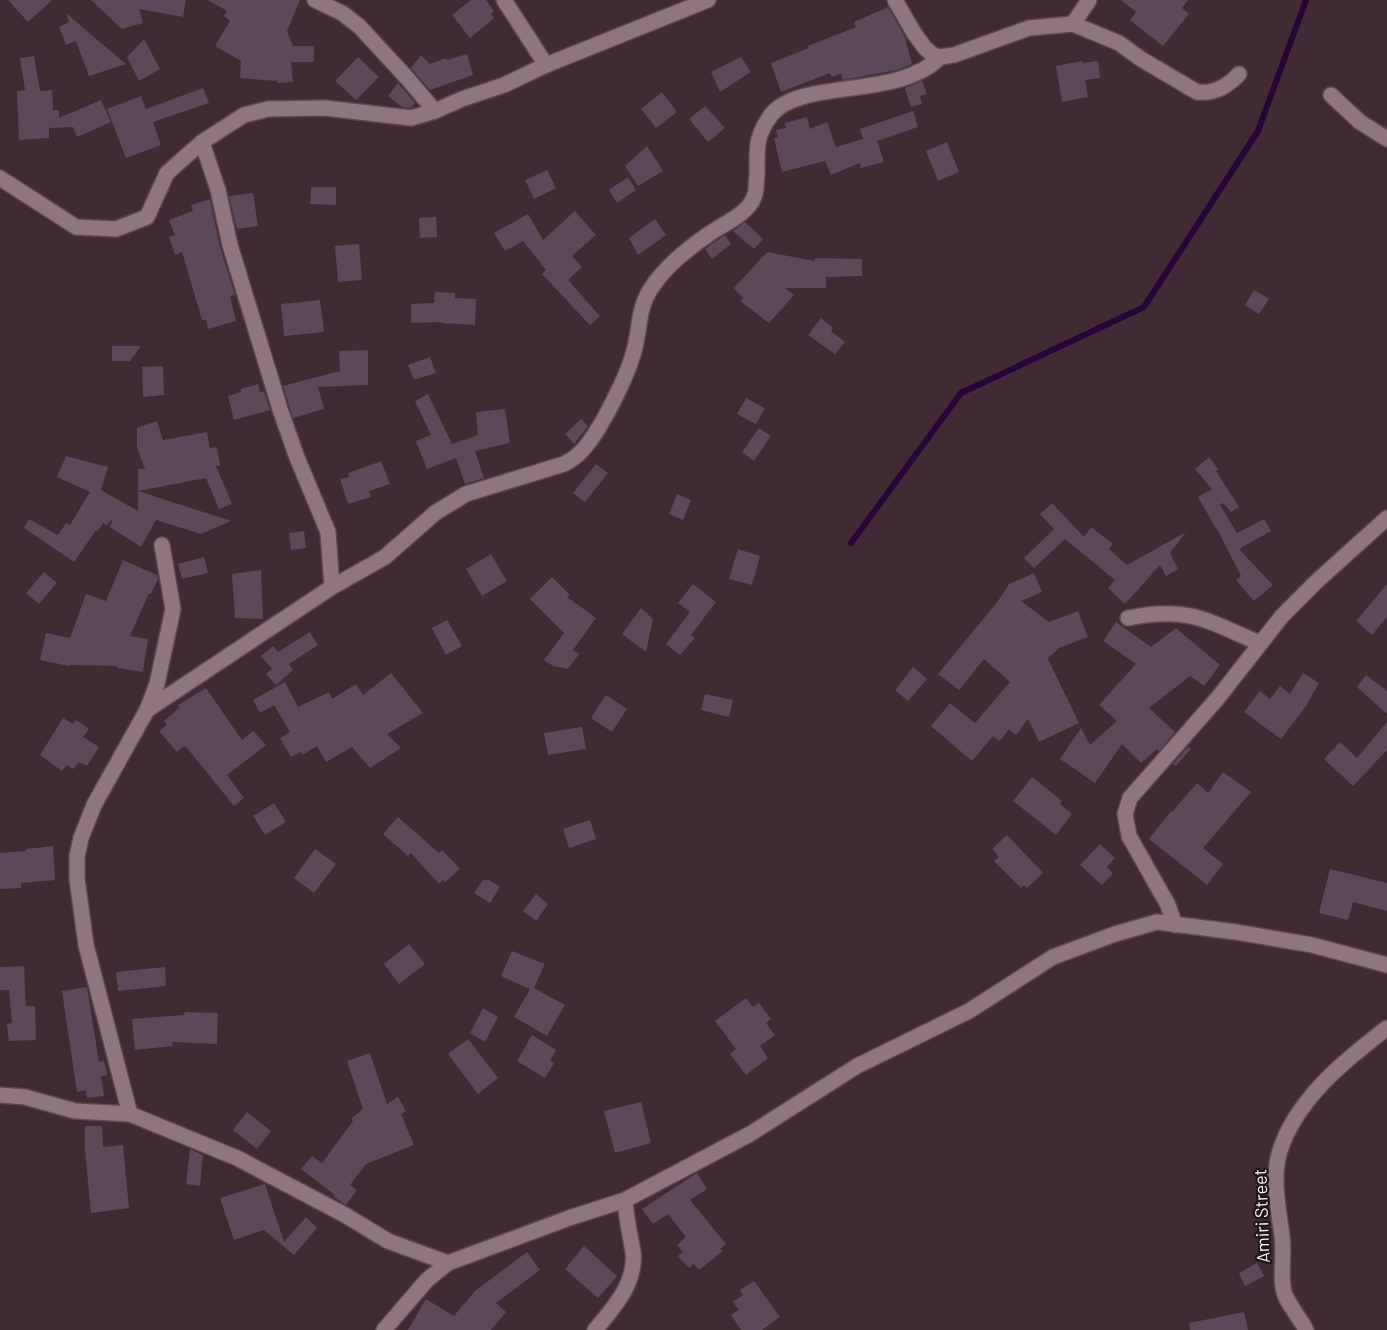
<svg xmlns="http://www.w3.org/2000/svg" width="1387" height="1330" font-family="Barlow,sans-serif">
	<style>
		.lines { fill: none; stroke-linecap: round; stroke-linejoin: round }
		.stream { stroke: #280538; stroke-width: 6 }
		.building { fill: #5b4858 }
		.minor-casing { stroke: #5a4750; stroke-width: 18 }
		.minor { stroke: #8e7580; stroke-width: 15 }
		.labels { text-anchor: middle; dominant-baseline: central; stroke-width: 4.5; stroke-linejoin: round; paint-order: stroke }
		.street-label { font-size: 18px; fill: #fff0f6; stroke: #20161a }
	</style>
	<rect width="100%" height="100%" fill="#402a34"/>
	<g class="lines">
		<!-- stream -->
		<path class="stream" d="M851,543L961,393L1144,307L1258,131L1306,0"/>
	</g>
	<!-- building -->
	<g class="building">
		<path d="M8,0H52L28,22Z"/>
		<path d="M91,0H186L183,17L139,9L143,23L122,29Z"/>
		<path d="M208,0H300L287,31L293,46H314V62H291L293,82L278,83L277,81L240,78L241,61L215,46L230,21L224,16L227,11Z"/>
		<path d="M471,0H486L494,11L491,14L494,18L470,38L452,15Z"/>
		<path d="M1121,0H1188L1182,8L1189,14L1163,46L1130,20L1136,12Z"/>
		<path d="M888,7L905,37L912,64L897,70L843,80L841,73L832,77L830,73L781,92L771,63L809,48L808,46L856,27L854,22Z"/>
		<path d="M66,13L75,21L126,64L89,76L76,41L66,45L59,27L69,22Z"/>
		<path d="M144,39L160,69L139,81L127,57Z"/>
		<path d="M467,54L473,75L430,90L411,68L421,55L430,64L446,58L447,60Z"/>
		<path d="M34,56L40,91L52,90L53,110H59V118L101,100L111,122L77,137L73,127L49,128V138L19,140L17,91L25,90L20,58Z"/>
		<path d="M358,57L379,77L356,100L335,81Z"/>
		<path d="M741,57L751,72L720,92L711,72Z"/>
		<path d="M1082,61V63L1098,61L1100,78L1085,80L1088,97L1062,102L1056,66Z"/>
		<path d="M922,81L927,94L920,96L922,104L911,107L905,88Z"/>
		<path d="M398,83L415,103L411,108L402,107L388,96Z"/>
		<path d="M203,88L209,103L153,122L161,145L126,158L107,109L141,96L146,109Z"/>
		<path d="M662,92L677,112L656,128L641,109Z"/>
		<path d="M705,106L725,128L708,142L689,119Z"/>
		<path d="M913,111L918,127L877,141L884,162L861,168L860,163L831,175L825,161L782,172L774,138L778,137L776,130L786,128L785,123L807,117L810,129L827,122L836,147L863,139L860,129Z"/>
		<path d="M947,142L959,172L938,181L926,151Z"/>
		<path d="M647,146L663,171L638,186L625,166Z"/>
		<path d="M547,170L556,188L534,199L525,180Z"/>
		<path d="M628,177L636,190L617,203L609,190Z"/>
		<path d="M311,187H336V205L310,204Z"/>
		<path d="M253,193L258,226L237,229L229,196Z"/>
		<path d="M210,199L220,247L235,295L230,296L236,321L208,329L206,320H202L182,252L175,255L169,237L175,235L169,220L193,211L191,205Z"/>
		<path d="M575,211L596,235L572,256L582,267L568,280L600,316L590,325L542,274L546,270L523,241L505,251L494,233L528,214L543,240Z"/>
		<path d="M436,217L437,237L420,238L419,218Z"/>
		<path d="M655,219L666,235L638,255L629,238Z"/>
		<path d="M745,222L763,239L754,249L733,231Z"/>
		<path d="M725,235L731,244L712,259L705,249Z"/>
		<path d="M359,244L362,280L338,282L335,246Z"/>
		<path d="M767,252L815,261V258L862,259V276L826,277V288H785L794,295L769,323L740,301L743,298L734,288Z"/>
		<path d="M1254,290L1269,299L1259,314L1245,305Z"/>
		<path d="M435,292L455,293V298L476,299L475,325L441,323V322L411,323V304L434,303Z"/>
		<path d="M320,300L324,332L284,336L281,304Z"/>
		<path d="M821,318L833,328L831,331L845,342L835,354L808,335Z"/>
		<path d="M112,346H141L130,361H112Z"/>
		<path d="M368,350V385L318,387L324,409L293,418L283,386L340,371L339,351Z"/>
		<path d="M430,357L436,373L414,380L408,365Z"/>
		<path d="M163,366L164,395L143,397L142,367Z"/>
		<path d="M258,384L260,393L264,391L270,410L234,420L228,396L241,392V389Z"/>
		<path d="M428,394L452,444L478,435L476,412L505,409L510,443L475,451L484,478L465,484L456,458L427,469L416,441L431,435L415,401Z"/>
		<path d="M746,398L765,408L756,424L737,414Z"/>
		<path d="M581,419L588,426L574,444L565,434Z"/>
		<path d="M157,421L163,440L207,432L210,448L217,447L220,466H216L232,504L219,509L206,478L138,491V469H145L137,448V428Z"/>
		<path d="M759,428L771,436L754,461L742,452Z"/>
		<path d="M66,456L108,467L101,490L138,511V491L231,521L201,534L156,520L141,547L110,527L113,518L107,525L103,523L98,531L96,530L74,562L24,528L29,519L58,535L66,523L70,525L90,492L57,477Z"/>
		<path d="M1209,457L1218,469L1216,471L1239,507L1231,512L1223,503L1220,505L1237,533L1264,519L1271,531L1239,549L1273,585L1254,601L1236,580L1241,576L1220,535L1198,497L1212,489L1195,469Z"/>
		<path d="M381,461L390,484L369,491L371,497L348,504L340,479L349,477L348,473Z"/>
		<path d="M596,464L608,473L585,502L573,493Z"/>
		<path d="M677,494L691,500L683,520L669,514Z"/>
		<path d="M1052,503L1084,537L1091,527L1113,544L1109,549L1127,565L1186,532L1170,553L1178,569L1166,576L1160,565L1125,604L1108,588L1115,580L1065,539L1034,568L1024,558L1054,529L1040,514Z"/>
		<path d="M304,531L306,548L291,550L289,533Z"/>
		<path d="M738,549L760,556L752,585L729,579Z"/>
		<path d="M491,554L507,581L482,596L466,569Z"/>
		<path d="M204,557L208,573L182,579L178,564Z"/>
		<path d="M123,560L157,575L158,579L151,594L149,593L130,636L148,639L143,672L117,668V666L70,665L69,666L40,660L46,633L70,638L86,594L106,601Z"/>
		<path d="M261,570L263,619L235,618L232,574Z"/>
		<path d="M44,572L57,583L39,604L26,593Z"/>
		<path d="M1034,573L1042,592L1021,601L1049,622L1078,611L1088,637L1059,648L1048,658L1047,657L1079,723L1039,742L1028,719L1016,735L1009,729L1000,741L993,736L972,761L931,726L950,703L975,723L1010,682L984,659L959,690L938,674L998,601L1009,584Z"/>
		<path d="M552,577L570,595L567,597L596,618L573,650L579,654L568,669L553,666L544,660L564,633L530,599Z"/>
		<path d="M693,584L716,602L691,635L695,638L680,655L666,644L690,612L678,603Z"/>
		<path d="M1387,584V617L1372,635L1356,621Z"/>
		<path d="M641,608L653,619L646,652L622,634Z"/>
		<path d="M447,620L462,646L446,655L432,628Z"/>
		<path d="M1116,622L1151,647L1176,628L1220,665L1204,686L1190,676L1149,708L1175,732L1159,751L1157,749L1141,763L1122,744L1095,783L1060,759L1081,728L1090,745L1117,721L1099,705L1136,664L1103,641Z"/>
		<path d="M310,632L318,645L289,664L293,670L276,685L266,674L272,669L261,656L273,646L278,652Z"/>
		<path d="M913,667L927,679L908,701L895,690Z"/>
		<path d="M391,673L423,713L387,734L401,748L370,768L352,747L326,762L317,746L302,755L301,752L291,757L280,738L290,732L274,705L260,713L253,700L285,682L298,707L329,692L332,699L356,684L363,695Z"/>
		<path d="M1303,673L1319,683L1306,706L1281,739L1244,712L1260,691L1270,699L1280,686L1290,694Z"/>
		<path d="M1366,675L1387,691V714L1357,687Z"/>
		<path d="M206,688L242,740L253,731L266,745L227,775L244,798L234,806L188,749L184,746L177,752L159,731L167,725L164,721L180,707L178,705Z"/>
		<path d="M705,694L733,700L729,717L701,710Z"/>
		<path d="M606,695L627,709L612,732L591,718Z"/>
		<path d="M63,718L73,724L76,720L89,729L83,737L99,747L87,766L79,762L73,769L67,765L62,771L40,755Z"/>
		<path d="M1387,722V750L1353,786L1324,759L1340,742L1357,758Z"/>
		<path d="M582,727L586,749L548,755L544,733Z"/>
		<path d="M1188,747L1191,749L1176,766L1173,764Z"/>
		<path d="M1223,772L1251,792L1203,848L1223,864L1207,885L1149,839L1171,811L1172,812L1197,783L1208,793Z"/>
		<path d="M1032,777L1062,801L1060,804L1072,814L1056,835L1013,801Z"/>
		<path d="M274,803L286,822L265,835L253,816Z"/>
		<path d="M398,817L439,853L442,850L460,869L445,882L443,880L439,884L411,853L408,856L383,834Z"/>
		<path d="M590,820L596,839L569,848L563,829Z"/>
		<path d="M1007,835L1043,873L1027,888L1024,885L1021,888L994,861L999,857L992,849Z"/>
		<path d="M1100,844L1115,858L1107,867L1113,873L1102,885L1080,865Z"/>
		<path d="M53,846L55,880L21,883V888L0,889V853L26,851V849Z"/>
		<path d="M315,849L336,864L314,893L294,878Z"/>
		<path d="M1330,869L1387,883V911L1353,902L1348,920L1319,913Z"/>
		<path d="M483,880H489L500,887L490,903L474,893Z"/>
		<path d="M536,894L548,904L536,921L523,911Z"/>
		<path d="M409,944L425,964L399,984L384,964Z"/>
		<path d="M512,951L545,964L534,988L565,1005L547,1036L514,1017L530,989L501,976Z"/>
		<path d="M24,966L26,1006H35L36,1040L9,1041L7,1024L12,1023L9,990H0V967Z"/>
		<path d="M165,967L166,986L118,991L116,972Z"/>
		<path d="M87,987L99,1062L104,1061L107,1075L101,1076L104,1096L87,1098L86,1090L77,1092L62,991Z"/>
		<path d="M746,998L753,1007L759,1003L771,1019L766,1023L775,1035L760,1046L768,1058L746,1075L730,1054L736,1049L715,1021Z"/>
		<path d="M483,1008L498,1017L485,1042L470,1033Z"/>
		<path d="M185,1012L218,1013L217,1044L172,1042L173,1046L135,1050L132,1019L184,1015Z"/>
		<path d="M532,1035L556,1050L550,1060L554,1063L545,1078L517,1061Z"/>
		<path d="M468,1039L498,1078L478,1094L448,1054Z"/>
		<path d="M370,1053L387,1104L398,1097L406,1111L401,1114L414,1145L366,1164L350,1185L357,1190L346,1205L334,1197L335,1195L301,1169L312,1156L322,1163L353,1121L351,1119L363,1109L347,1061Z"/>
		<path d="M641,1102L651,1143L615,1153L604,1111Z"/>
		<path d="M247,1112L271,1131L257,1149L233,1130Z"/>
		<path d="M85,1126H102L103,1147L123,1145L129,1208L91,1213L85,1150Z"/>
		<path d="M190,1149L203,1155L200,1186L186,1184Z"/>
		<path d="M697,1173L707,1189L690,1200L726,1244L720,1249L723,1251L699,1270L694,1264L689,1268L678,1256L683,1252L677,1245L686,1237L668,1214L653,1224L642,1209Z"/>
		<path d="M265,1184L284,1242L306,1217L317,1228L294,1255L264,1230L234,1240L220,1198Z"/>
		<path d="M584,1246L617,1276L598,1298L565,1269Z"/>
		<path d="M527,1252L540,1270L496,1303L506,1312L491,1330H408L426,1299L454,1316L475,1291Z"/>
		<path d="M1257,1263L1264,1276L1245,1286L1239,1273Z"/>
		<path d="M754,1281L780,1317L762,1330H741L731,1315L739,1310L733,1302L743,1295L740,1290Z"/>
		<path d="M1244,1312L1248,1330H1190L1189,1323Z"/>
	</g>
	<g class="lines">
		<!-- minor casing -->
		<g class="minor-casing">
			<g id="minor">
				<path d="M315,0L342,13L359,26L407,78L435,111"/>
				<path d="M504,0L546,65"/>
				<path d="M895,0L914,33L925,48L933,55L940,57L954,55L1029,28L1073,24L1119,43L1141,59L1197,92C1214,94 1228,86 1239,74"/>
				<path d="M1073,24L1089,0"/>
				<path d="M1331,95L1360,122L1387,139"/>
				<path d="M202,142L218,190L230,245L280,409L296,455L328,532L332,587"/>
				<path d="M0,178L76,227L116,229L147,217L167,173L202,142L244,115L268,109L325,108L411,118L435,111L462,99L504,85L546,65L708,0"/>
				<path d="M1128,618C1188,606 1206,620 1259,643"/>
				<path d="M147,710L332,587L385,557L435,513L466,494L564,464C567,462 572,460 575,457C596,442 627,377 634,351C640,330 638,309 650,290C664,267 687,249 709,234C723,224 748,214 754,197C757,191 756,182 757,175C757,148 755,137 771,115C800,78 899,100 940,57"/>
				<path d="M1175,925L1168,905L1129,836L1125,814L1130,798L1217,699L1282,616L1317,581L1387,518"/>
				<path d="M0,1095L25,1097L75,1111L130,1114L237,1158L345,1215L388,1241L448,1263L569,1218L625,1200L750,1134L857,1066L969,1011L1053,957L1115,934L1157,922L1236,932L1312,945L1387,965"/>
				<path d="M130,1114L86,945L77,879V856L81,838L94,805L147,710L157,684L173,609L162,545"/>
				<path d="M384,1330L427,1280L448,1263"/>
				<path d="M595,1330C613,1309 637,1282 633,1252C630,1234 626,1218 625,1200"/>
				<path d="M1306,1330C1300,1318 1290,1307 1285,1295C1279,1280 1285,1254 1282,1236C1279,1212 1272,1179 1279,1154C1294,1101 1345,1060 1387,1028"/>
			</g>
		</g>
		<!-- minor -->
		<use href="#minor" class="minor"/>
	</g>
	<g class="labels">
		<!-- street labels -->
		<g class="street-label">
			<text transform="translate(1261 1216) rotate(-92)">Amiri Street</text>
		</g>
	</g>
</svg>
